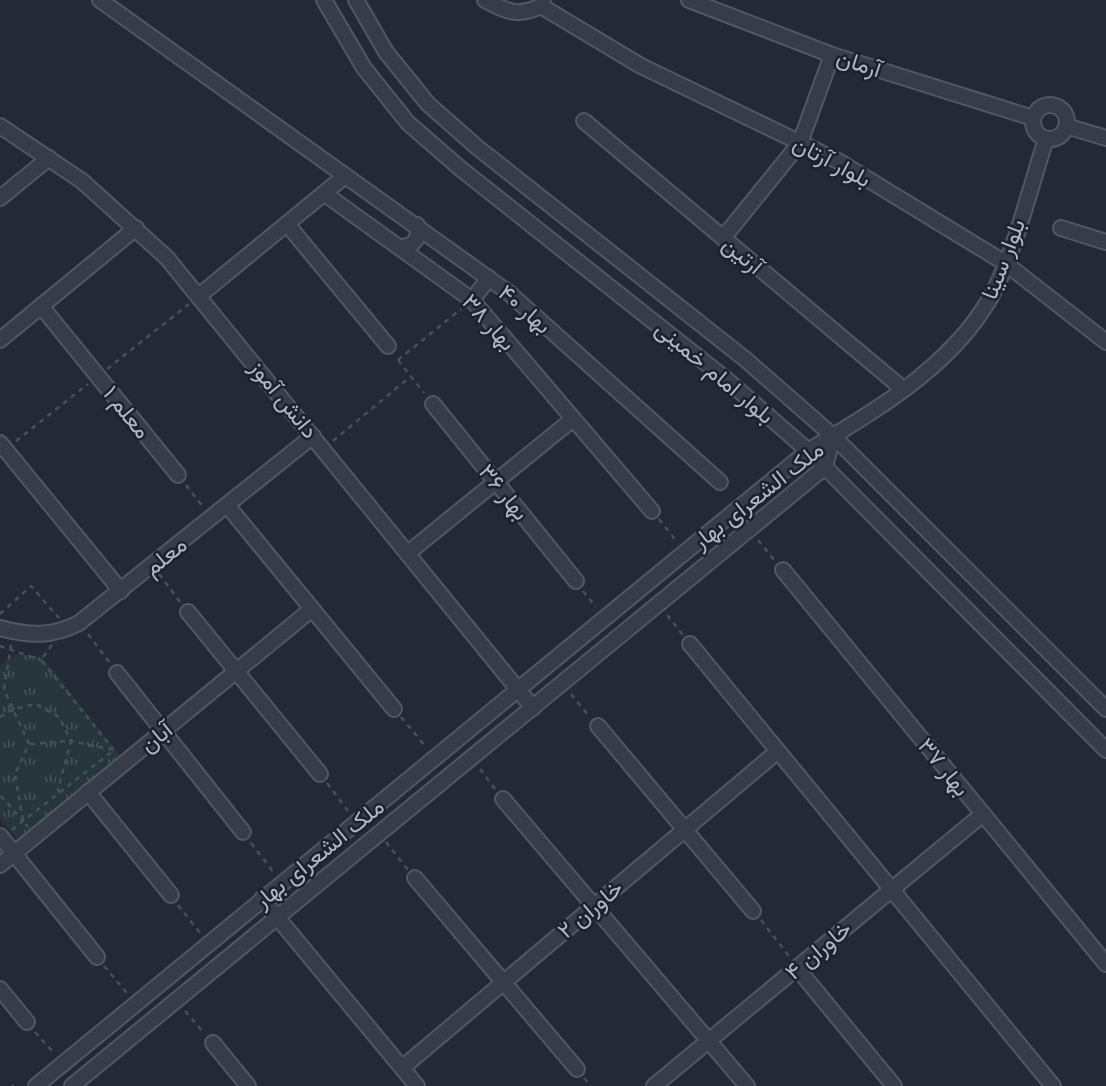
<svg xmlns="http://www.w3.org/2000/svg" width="1106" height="1086" font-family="Montserrat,Vazirmatn,sans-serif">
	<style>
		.grass { fill: url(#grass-tufts) }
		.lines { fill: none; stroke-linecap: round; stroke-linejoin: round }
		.minor-casing { stroke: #535664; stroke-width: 18 }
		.path { stroke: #445157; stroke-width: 2.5; stroke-dasharray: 5 5; stroke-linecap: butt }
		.minor { stroke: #373c49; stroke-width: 14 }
		.labels { text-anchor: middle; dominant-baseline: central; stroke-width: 5; stroke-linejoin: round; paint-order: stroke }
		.street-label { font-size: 23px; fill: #b3b6c5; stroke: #1d212d }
	</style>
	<defs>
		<pattern id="grass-tufts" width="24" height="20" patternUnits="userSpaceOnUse" patternTransform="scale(1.75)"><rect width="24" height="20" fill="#27363a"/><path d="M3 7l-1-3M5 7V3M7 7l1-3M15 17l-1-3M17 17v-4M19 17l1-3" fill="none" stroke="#445155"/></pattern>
	</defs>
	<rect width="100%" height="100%" fill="#242938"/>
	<!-- grass -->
	<path class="grass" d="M15,654L42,657L121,756L17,839L0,818V666Z"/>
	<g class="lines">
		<!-- minor casing -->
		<g class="minor-casing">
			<g id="minor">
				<path d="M100,0L509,293L720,482"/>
				<path d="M324,0L364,68L408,123L461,169L727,380L814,456L1106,750"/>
				<path d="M356,0L386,52L428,104L478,148L745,359L833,436L1106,709"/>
				<path d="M485,0C507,12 519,17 541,6L543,0"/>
				<path d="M689,0L832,55L1033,118"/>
				<path d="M541,6L641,66L838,161L1005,263L1106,342"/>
				<circle cx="1050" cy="122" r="17"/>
				<path d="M584,121L903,389"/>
				<path d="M0,126L82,181L167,258L533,708"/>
				<path d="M1066,126L1106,138"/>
				<path d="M325,194L472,300L652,511"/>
				<path d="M0,198L49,158"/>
				<path d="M287,224L388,346"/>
				<path d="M1061,228L1106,242"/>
				<path d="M723,238L800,143L832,55"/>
				<path d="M401,247C414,246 420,239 417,225"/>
				<path d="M200,295L345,176"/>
				<path d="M472,300L489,278"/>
				<path d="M41,306L178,475"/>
				<path d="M0,340L136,228"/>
				<path d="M433,404L576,581"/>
				<path d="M0,443L121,591"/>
				<path d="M227,505L394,709"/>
				<path d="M408,553L573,419"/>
				<path d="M783,570L1106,964"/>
				<path d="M188,612L320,774"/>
				<path d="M0,628C29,636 52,637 79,623L313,436"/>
				<path d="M690,644L1053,1086"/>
				<path d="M117,673L243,832"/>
				<path d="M598,726L753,911"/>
				<path d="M88,792L171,895"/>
				<path d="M503,799L747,1086"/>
				<path d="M0,836L97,957"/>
				<path d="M0,865L312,609"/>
				<path d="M415,878L577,1069"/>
				<path d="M262,899L417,1086"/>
				<path d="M797,968L894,1086"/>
				<path d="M0,989L27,1022"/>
				<path d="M213,1043L248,1086"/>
				<path d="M402,1068L778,751"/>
				<path d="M36,1086L808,451C878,409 960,362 997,285C1017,243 1031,185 1046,139"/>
				<path d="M72,1086L825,467L833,436"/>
				<path d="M654,1086L983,814"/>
			</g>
		</g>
		<!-- path -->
		<g class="path">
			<path d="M398,360L461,309"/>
			<path d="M398,360L424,393"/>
			<path d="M107,369L189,304"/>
			<path d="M16,441L88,384"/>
			<path d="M333,441L411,376"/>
			<path d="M186,485L203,507"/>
			<path d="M659,519L677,542"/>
			<path d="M758,540L776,562"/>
			<path d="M159,574L180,602"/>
			<path d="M583,591L596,607"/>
			<path d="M0,614L31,586L59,618"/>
			<path d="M667,615L683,635"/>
			<path d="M88,634L109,662"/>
			<path d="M11,645L4,689L29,744L15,774L23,821L28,827"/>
			<path d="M52,645L41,660L113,749"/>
			<path d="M0,646L41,660"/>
			<path d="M571,694L589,716"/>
			<path d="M0,717L13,709L36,704L59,717L71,741L114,750L23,821L0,795"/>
			<path d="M401,717L426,747"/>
			<path d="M30,744L71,741L58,789L60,793"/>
			<path d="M480,769L495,789"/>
			<path d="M327,783L348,811"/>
			<path d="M12,830L23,821"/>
			<path d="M386,842L408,870"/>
			<path d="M251,843L275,874"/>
			<path d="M178,905L200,933"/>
			<path d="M761,920L789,956"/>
			<path d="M104,966L127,993"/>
			<path d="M185,1011L204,1033"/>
			<path d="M35,1032L54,1053"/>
			<path d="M584,1078L591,1086"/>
			<path d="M12,1086H14"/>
		</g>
		<!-- minor -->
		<use href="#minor" class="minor"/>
	</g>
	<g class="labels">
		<!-- street labels -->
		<g class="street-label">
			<text transform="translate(859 63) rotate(18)">آرمان</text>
			<text transform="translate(832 161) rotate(28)">بلوار آرتان</text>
			<text transform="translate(743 255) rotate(40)">آرتین</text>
			<text transform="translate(1003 259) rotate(-69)">بلوار سینا</text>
			<text transform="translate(525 309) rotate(41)">بهار ۴۰</text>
			<text transform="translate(489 322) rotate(48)">بهار ۳۸</text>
			<text transform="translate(715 372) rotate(40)">بلوار امام خمینی</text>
			<text transform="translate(284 399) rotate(51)">دانش آموز</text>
			<text transform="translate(127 412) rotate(51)">معلم ۱</text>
			<text transform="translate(504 492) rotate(51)">بهار ۳۶</text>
			<text transform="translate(758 495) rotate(-38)">ملک الشعرای بهار</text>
			<text transform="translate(165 556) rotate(-39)">معلم</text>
			<text transform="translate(156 737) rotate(-39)">آبان</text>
			<text transform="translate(944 767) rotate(51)">بهار ۳۷</text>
			<text transform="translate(319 853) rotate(-39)">ملک الشعرای بهار</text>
			<text transform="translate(590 909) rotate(-40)">خاوران ۲</text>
			<text transform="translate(818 950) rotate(-40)">خاوران ۴</text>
		</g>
	</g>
</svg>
